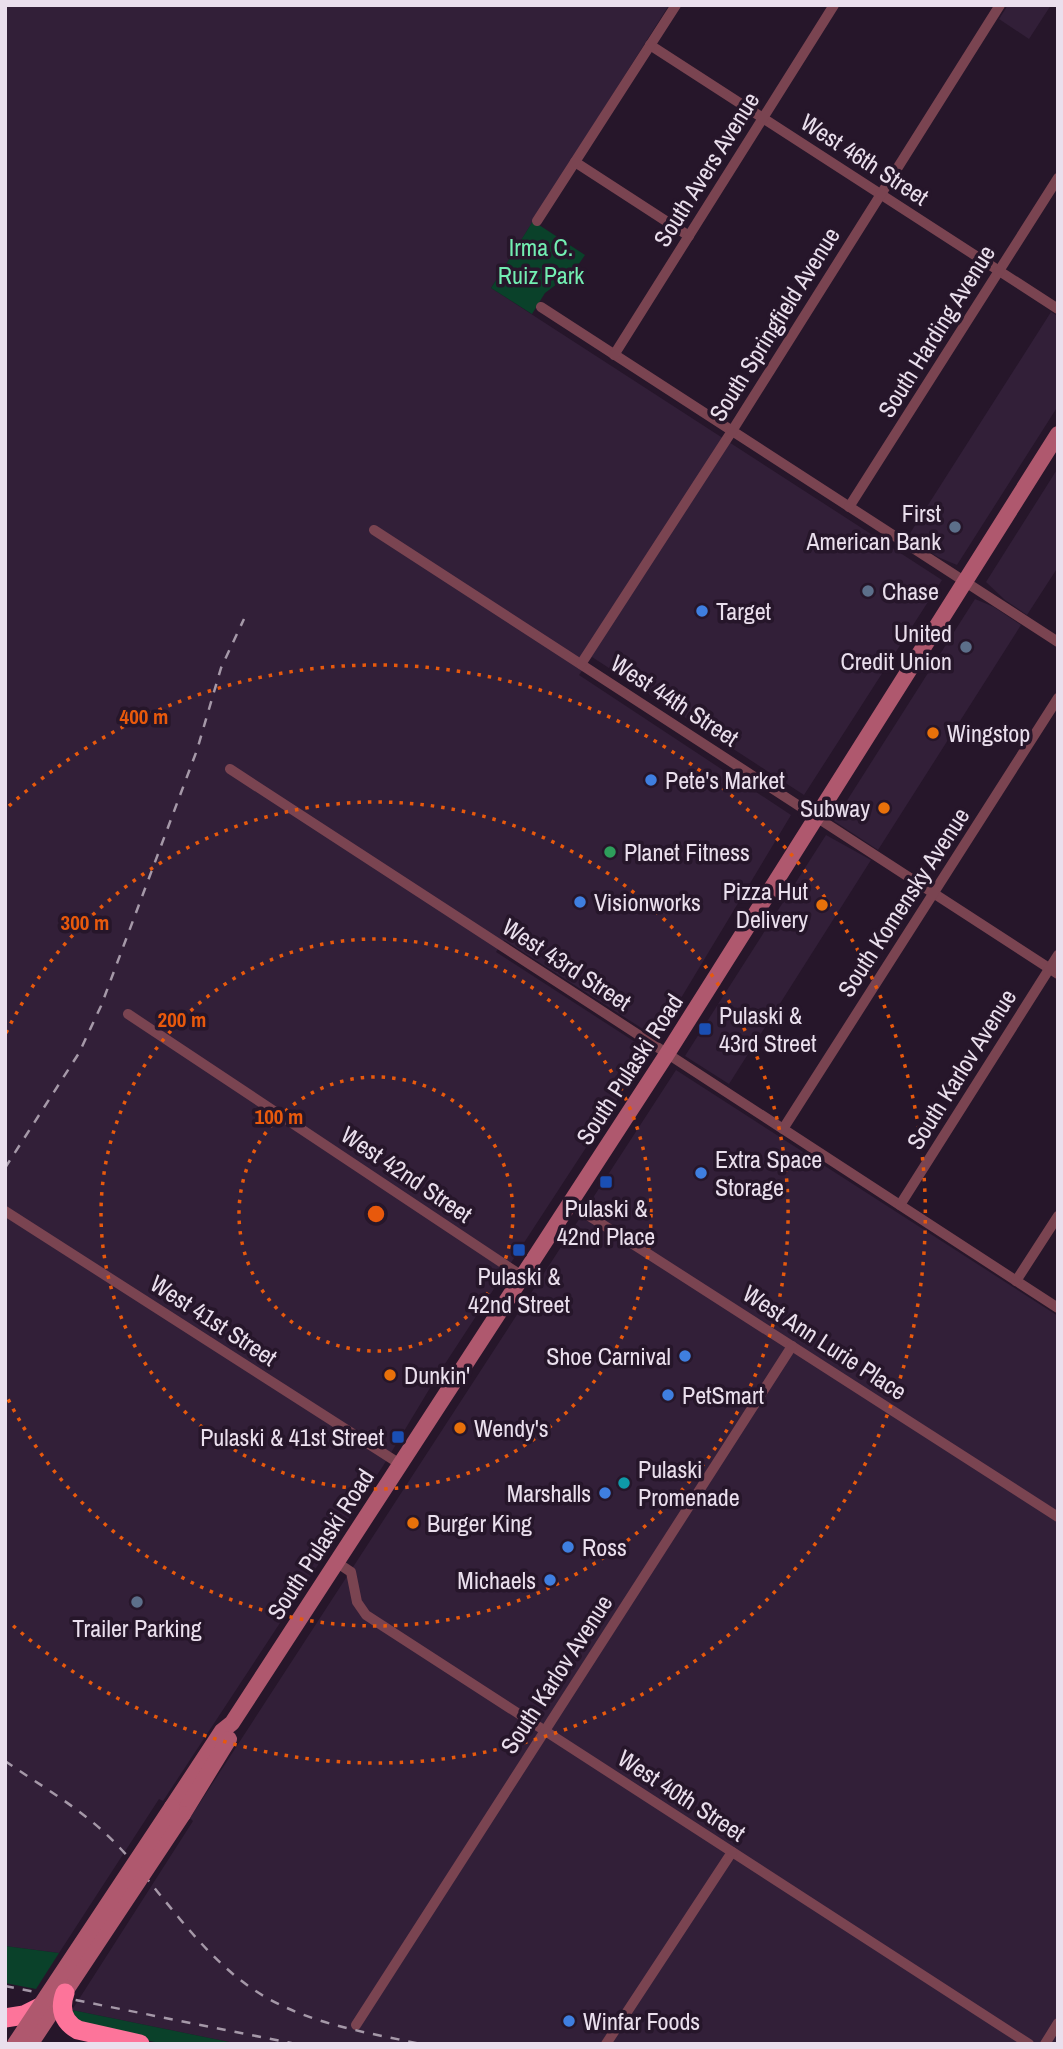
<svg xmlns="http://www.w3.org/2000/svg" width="1063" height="2049" font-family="'Archivo Narrow',sans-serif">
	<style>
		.built { fill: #321f38 }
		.green { fill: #0a412a }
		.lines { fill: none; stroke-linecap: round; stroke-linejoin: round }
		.minor { stroke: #7a4451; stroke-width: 10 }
		.secondary { stroke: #af586e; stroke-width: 16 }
		.motorway { stroke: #fd749a; stroke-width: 19 }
		.rail { stroke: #a598a8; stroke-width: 2.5; stroke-dasharray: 9 9; stroke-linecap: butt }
		.secondary-bridge { stroke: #af586e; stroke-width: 16 }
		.motorway-bridge { stroke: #fd749a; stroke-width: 19 }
		.ring { fill: none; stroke: #e8590c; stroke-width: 3.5; stroke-dasharray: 3.5 7 }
		.service-dot { fill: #5c6f8a; stroke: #26162a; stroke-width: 2.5 }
		.shop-dot { fill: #3f7fe0; stroke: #26162a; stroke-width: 2.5 }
		.food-dot { fill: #e8710a; stroke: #26162a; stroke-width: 2.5 }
		.leisure-dot { fill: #2e9e5b; stroke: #26162a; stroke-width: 2.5 }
		.transit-dot { fill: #1a4fb4; stroke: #26162a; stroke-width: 2.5 }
		.culture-dot { fill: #0f9aa8; stroke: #26162a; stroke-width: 2.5 }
		.labels { text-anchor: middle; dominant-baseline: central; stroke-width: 7; stroke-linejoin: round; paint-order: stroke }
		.street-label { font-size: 24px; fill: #eadfed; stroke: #26162a }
		.park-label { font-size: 24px; fill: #73eeb2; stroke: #26162a }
		.poi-label { font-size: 24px; fill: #eadfed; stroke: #26162a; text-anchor: start }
		.centre { fill: #e8590c; stroke: #26162a; stroke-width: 3.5 }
		.ring-label { font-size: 21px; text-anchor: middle; font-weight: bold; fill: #e8590c; stroke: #26162a; stroke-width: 7; stroke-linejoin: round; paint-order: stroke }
	</style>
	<rect width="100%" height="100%" fill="#26162a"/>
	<!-- built -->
	<g class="built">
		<path d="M5,5H669L491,288L942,580L804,795L592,657L579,675L791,815L657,1038L504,940L496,952L649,1051L439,1373L383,1466L163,1801L159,1799L59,1953L5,1946Z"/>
		<path d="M1008,5H1051L1029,39L999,19Z"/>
		<path d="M1051,312L1058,316V406L957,565L938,557L907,538Z"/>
		<path d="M1058,468V567L1027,615L1005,600L986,582Z"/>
		<path d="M975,599L994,607L1021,625L878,850L834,821Z"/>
		<path d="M826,835L871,860L729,1084L685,1056Z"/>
		<path d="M676,1070L1058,1316V2044H239L72,2010L193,1821L190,1818Z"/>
	</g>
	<!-- green -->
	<g class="green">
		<path d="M533,221L585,255L574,271L545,293L532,314L491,288Z"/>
		<path d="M5,1946L59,1953L36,1989L5,1983Z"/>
		<path d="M72,2010L239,2044H164L79,2026Z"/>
	</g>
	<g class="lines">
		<!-- minor -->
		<g class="minor">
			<path d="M650,45L1058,309"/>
			<path d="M575,162L689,236"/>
			<path d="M537,221L676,5"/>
			<path d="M541,307L1058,642"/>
			<path d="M614,355L834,5"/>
			<path d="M849,507L1058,178"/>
			<path d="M374,530L1058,974"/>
			<path d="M581,664L732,431L1000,5"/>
			<path d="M230,769L1058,1308"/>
			<path d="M128,1014L522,1276"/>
			<path d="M783,1129L1058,698"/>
			<path d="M569,1203L1058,1517"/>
			<path d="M900,1205L1058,955"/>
			<path d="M5,1211L400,1464"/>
			<path d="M1016,1281L1058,1216"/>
			<path d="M336,1562L351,1572L357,1602L366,1615L1029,2044"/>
			<path d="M356,2025L792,1346"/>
			<path d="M606,2044L732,1852"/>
			<path d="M1045,2044L1058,2023"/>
		</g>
		<!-- secondary -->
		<g class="secondary">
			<path d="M172,1807L222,1731L232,1723L667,1054L1058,434"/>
			<path d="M183,1814L229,1739"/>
		</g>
		<!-- motorway -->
		<path class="motorway" d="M5,2018L24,2015L42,2006"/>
		<!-- rail -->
		<g class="rail">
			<path d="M5,1168L79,1053L101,1006L197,750L221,668L244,619"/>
			<path d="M5,1761C44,1788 87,1812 120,1848C167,1898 207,1965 269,1999C316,2025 369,2033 421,2044"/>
			<path d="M5,1986L296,2044"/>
		</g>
		<!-- secondary-bridge -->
		<g class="secondary-bridge">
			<path d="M31,2043L183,1814"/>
			<path d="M15,2044L172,1807"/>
		</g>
		<!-- motorway-bridge -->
		<path class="motorway-bridge" d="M65,1993C59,2009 63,2022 78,2030L140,2044"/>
	</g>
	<!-- distance rings -->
	<g class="ring">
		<circle cx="376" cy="1214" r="137"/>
		<circle cx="376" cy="1214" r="275"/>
		<path d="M6 1033A412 412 0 1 1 6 1395"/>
		<path d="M9 806A549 549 0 1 1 9 1622"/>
	</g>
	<!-- markers -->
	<g class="service-dot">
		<circle cx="955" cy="527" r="7"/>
		<circle cx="868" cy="591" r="7"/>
		<circle cx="966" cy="647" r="7"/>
		<circle cx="137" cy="1602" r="7"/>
	</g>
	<g class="shop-dot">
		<circle cx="702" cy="611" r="7"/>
		<circle cx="651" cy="780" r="7"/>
		<circle cx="580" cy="902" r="7"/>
		<circle cx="701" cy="1173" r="7"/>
		<circle cx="685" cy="1356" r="7"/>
		<circle cx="668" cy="1395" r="7"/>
		<circle cx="605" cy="1493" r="7"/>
		<circle cx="568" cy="1547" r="7"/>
		<circle cx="550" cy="1580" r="7"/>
		<circle cx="569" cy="2021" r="7"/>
	</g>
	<g class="food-dot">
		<circle cx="933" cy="733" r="7"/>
		<circle cx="884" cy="808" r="7"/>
		<circle cx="822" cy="905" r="7"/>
		<circle cx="390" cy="1375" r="7"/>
		<circle cx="460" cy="1428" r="7"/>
		<circle cx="413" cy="1523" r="7"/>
	</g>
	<circle class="leisure-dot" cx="610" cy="852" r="7"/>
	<g class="transit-dot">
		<rect x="698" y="1022" width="14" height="14" rx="3.5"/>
		<rect x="599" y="1175" width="14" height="14" rx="3.5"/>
		<rect x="512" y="1243" width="14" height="14" rx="3.5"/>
		<rect x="391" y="1430" width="14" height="14" rx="3.5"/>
	</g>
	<circle class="culture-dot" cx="624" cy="1483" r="7"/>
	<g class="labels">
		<!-- street labels -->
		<g class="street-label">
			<text transform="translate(865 159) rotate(33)">West 46th Street</text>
			<text transform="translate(706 169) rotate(-58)">South Avers Avenue</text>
			<text transform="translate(774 324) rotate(-58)">South Springfield Avenue</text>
			<text transform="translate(936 331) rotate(-58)">South Harding Avenue</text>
			<text transform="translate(675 700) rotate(33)">West 44th Street</text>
			<text transform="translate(903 902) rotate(-57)">South Komensky Avenue</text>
			<text transform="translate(567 964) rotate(33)">West 43rd Street</text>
			<text transform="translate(629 1069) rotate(-57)">South Pulaski Road</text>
			<text transform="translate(961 1069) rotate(-58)">South Karlov Avenue</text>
			<text transform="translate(407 1174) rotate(34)">West 42nd Street</text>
			<text transform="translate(214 1320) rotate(33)">West 41st Street</text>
			<text transform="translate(825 1342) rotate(33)">West Ann Lurie Place</text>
			<text transform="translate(320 1544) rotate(-57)">South Pulaski Road</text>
			<text transform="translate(556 1674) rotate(-57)">South Karlov Avenue</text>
			<text transform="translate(682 1795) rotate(33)">West 40th Street</text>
		</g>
		<!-- park labels -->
		<g class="park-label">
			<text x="541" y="247">Irma C.<tspan x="541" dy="28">Ruiz Park</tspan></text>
		</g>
		<!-- poi labels -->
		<g class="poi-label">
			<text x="941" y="513" text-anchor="end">First<tspan x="941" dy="28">American Bank</tspan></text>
			<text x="882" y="591">Chase</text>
			<text x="716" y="611">Target</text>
			<text x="952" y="633" text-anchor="end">United<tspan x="952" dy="28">Credit Union</tspan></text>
			<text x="947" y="733">Wingstop</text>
			<text x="665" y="780">Pete's Market</text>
			<text x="870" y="808" text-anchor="end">Subway</text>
			<text x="624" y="852">Planet Fitness</text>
			<text x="808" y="891" text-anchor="end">Pizza Hut<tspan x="808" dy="28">Delivery</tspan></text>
			<text x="594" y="902">Visionworks</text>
			<text x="719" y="1015">Pulaski &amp;<tspan x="719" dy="28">43rd Street</tspan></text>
			<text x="715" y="1159">Extra Space<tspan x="715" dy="28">Storage</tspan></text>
			<text x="606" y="1208" text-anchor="middle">Pulaski &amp;<tspan x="606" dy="28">42nd Place</tspan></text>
			<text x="519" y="1276" text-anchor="middle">Pulaski &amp;<tspan x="519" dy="28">42nd Street</tspan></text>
			<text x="671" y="1356" text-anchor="end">Shoe Carnival</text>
			<text x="404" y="1375">Dunkin'</text>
			<text x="682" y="1395">PetSmart</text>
			<text x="474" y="1428">Wendy's</text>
			<text x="384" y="1437" text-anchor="end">Pulaski &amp; 41st Street</text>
			<text x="638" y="1469">Pulaski<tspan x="638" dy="28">Promenade</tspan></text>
			<text x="591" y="1493" text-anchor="end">Marshalls</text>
			<text x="427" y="1523">Burger King</text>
			<text x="582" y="1547">Ross</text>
			<text x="536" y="1580" text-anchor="end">Michaels</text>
			<text x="137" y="1628" text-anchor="middle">Trailer Parking</text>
			<text x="583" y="2021">Winfar Foods</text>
		</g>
	</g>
	<circle cx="376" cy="1214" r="10" class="centre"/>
	<g class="ring-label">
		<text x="144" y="724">400 m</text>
		<text x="85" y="930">300 m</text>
		<text x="182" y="1027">200 m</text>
		<text x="279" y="1124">100 m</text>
	</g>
	<!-- border -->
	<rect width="1063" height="2049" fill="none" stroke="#eadfed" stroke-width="14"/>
</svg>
